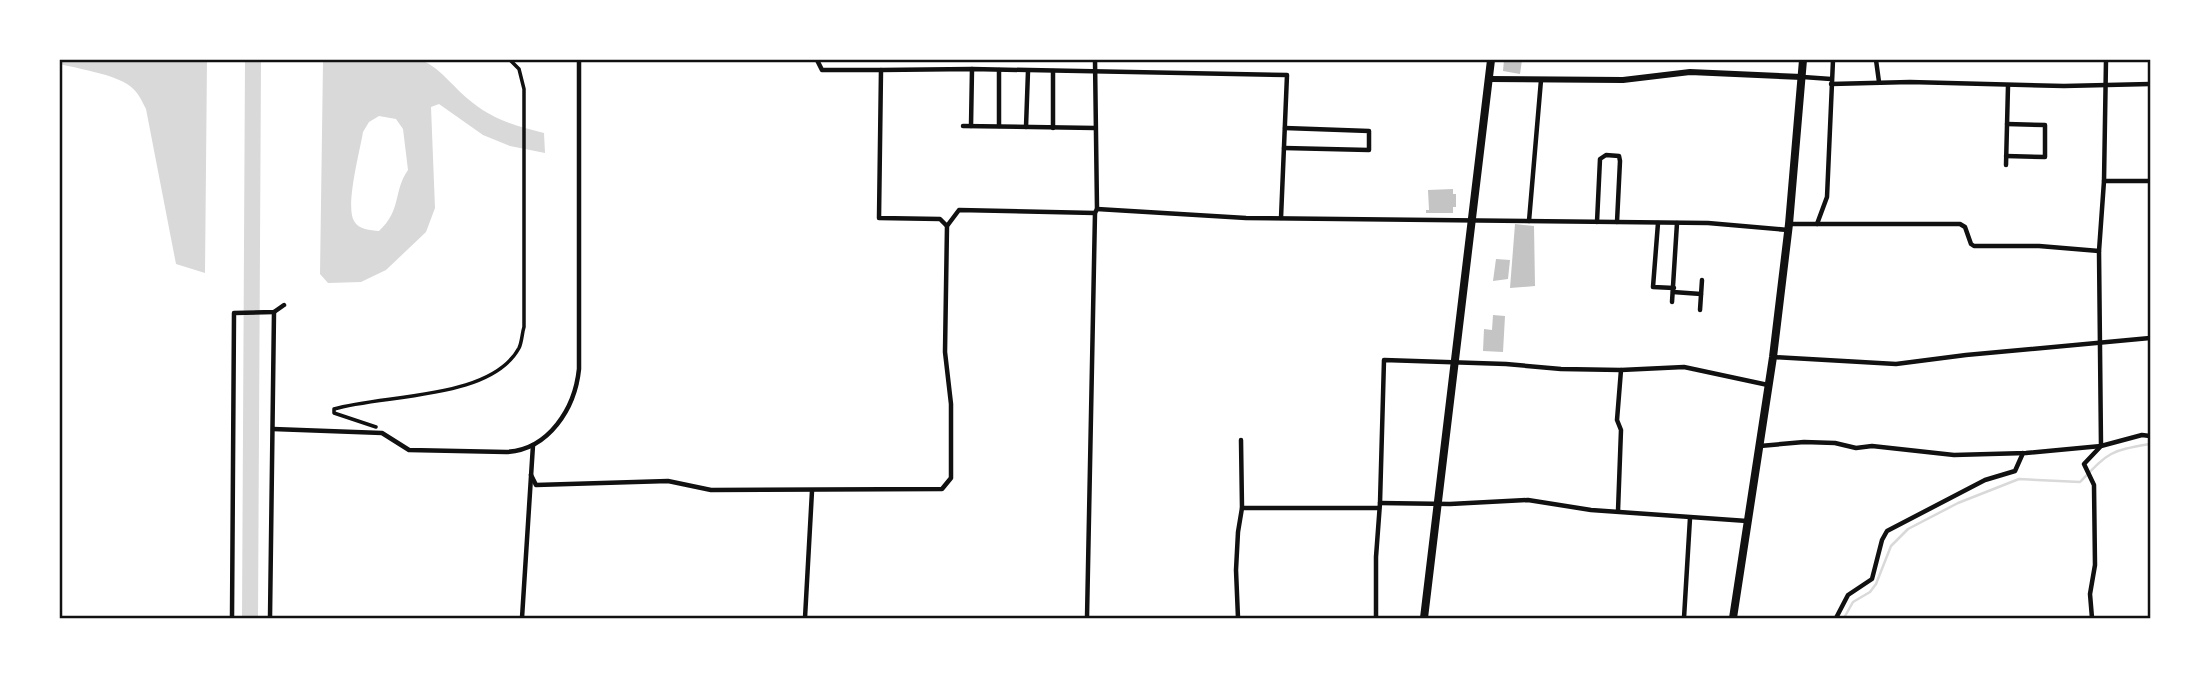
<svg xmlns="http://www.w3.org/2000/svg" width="2210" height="678" font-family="'Nunito Sans',sans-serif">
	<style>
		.water { fill: #d9d9d9; fill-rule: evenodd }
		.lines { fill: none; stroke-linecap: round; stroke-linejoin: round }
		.stream { stroke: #d9d9d9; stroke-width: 2.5 }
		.river { stroke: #d9d9d9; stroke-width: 16 }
		.building { fill: #c4c4c4 }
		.pedestrian { stroke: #111; stroke-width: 3.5 }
		.minor { stroke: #111; stroke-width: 4.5 }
		.tertiary { stroke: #111; stroke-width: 6 }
		.trunk { stroke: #111; stroke-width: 8 }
		.neatline { fill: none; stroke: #111; stroke-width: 2.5 }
	</style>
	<rect width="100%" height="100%" fill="#fff"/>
	<!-- water -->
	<g class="water">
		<path d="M60,60H207L205,273L176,264L146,109C142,101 138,92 130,86C114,74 79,69 60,64Z"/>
		<path d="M333,60H422C443,70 455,90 473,103C496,121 517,126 544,133L545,153L510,146L483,135L439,104L431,107L435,208L426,232L386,270L361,282L328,283L320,274L323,62ZM379,116L396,119L403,129L408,170C393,191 402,210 379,231C370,230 359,230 354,221C345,206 360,151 363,132L369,122Z"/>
	</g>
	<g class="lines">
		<!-- stream -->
		<path class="stream" d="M1844,618L1853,602L1870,592L1876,584L1891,546L1908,529L1958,503L2019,479L2080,482C2109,452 2109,451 2150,444"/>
		<!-- river -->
		<path class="river" d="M250,618L253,60"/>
	</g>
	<!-- building -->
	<g class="building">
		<path d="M1504,60H1522L1520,74L1503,71Z"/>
		<path d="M1453,189V194H1456V207H1453V213H1426V210H1429L1428,190Z"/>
		<path d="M1515,224L1534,226L1535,286L1510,288Z"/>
		<path d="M1496,259L1510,260L1508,279L1493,281Z"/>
		<path d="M1493,315L1505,316L1503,352L1483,351L1484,329L1492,330Z"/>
	</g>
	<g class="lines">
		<!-- pedestrian -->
		<path class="pedestrian" d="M376,427L334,413V409C384,394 491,400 519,348C522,342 522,333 524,327V89L519,69L510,60"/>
		<!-- minor -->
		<g class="minor">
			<path d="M817,60L822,70H881L879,218L940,219L947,226"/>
			<path d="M1876,60L1879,82"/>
			<path d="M881,70L972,69L1287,75L1281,218"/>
			<path d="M1053,71V128"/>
			<path d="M1803,77L1831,79"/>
			<path d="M1831,84L1910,82L2064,86L2150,84"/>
			<path d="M963,126L1095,128"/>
			<path d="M971,126L972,69"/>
			<path d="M999,126V70"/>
			<path d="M1026,127L1028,71"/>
			<path d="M1284,148L1369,150V131L1285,128"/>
			<path d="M2006,156L2045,157V125L2007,124"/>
			<path d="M2006,165L2008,86"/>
			<path d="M2104,181H2150"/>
			<path d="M1097,209L1246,218L1708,223L1788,230"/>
			<path d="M1529,221L1541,80"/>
			<path d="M1597,222L1600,159L1606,155L1619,156L1620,161L1617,222"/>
			<path d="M1658,223L1653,287L1674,288"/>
			<path d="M1790,224H1960L1965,227L1971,244L1974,246H2039L2099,251L2104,181L2106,60"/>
			<path d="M1817,224L1827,197L1833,60"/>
			<path d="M1673,292L1701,294"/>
			<path d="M1672,302L1677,223"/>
			<path d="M1700,310L1702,280"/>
			<path d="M1773,357L1896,364L1966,355L2150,338"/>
			<path d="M273,429L382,433L409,450L506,452C549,450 575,408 579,369V60"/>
			<path d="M1760,446L1804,442L1835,443L1856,448L1872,446L1954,455L2026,453L2101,446L2099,251"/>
			<path d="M531,475L536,485L668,481L711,490L942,489L951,478V404L945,352L947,226L959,210L1095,213"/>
			<path d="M1380,503L1450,504L1528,500L1591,510L1747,521"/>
			<path d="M1242,508H1379"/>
			<path d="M1618,511L1621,430L1617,420L1621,370"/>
			<path d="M232,618L234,313L274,312L284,305"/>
			<path d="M270,618L274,312"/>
			<path d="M522,618L533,445"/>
			<path d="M805,618L812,491"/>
			<path d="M1087,618L1095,213L1097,209L1095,60"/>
			<path d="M1238,618L1236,570L1238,532L1242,508L1241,440"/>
			<path d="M1376,618V557L1380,503L1384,360L1506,364L1561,369L1621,370L1684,367L1768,385"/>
			<path d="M1684,618L1690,518"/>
			<path d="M1836,618L1848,595L1872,579L1882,540L1887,531L1985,480L2015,471L2023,453"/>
			<path d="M2092,618L2090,594L2095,565L2094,485L2084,464L2101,446L2142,435L2150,436"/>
		</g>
		<!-- tertiary -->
		<path class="tertiary" d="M1489,79L1623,80L1690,72L1802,77"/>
		<!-- trunk -->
		<g class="trunk">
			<path d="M1424,618L1491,60"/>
			<path d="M1733,618L1773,357L1789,224L1803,60"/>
		</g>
	</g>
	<!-- border -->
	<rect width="2210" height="678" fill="none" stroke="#ffffff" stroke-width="122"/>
	<rect x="61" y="61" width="2088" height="556" class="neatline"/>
</svg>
